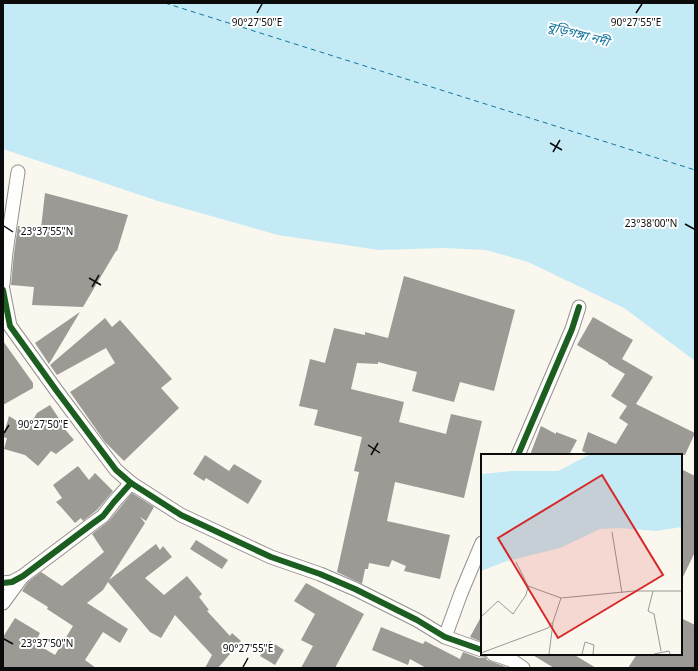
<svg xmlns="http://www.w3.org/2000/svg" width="698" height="671" font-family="Georgia,'Noto Sans Bengali',serif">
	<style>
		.water { fill: #c4ebf5 }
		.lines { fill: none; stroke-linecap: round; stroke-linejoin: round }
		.ferry { stroke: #13759f; stroke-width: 1; stroke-dasharray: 5 4; stroke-linecap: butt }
		.building { fill: #9c9a95 }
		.street-casing { stroke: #93918e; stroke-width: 15 }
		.street { stroke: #fefefd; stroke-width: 13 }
		.cycleway-casing { stroke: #fff; stroke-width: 8 }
		.cycleway { stroke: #1b5e20; stroke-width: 6 }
		.ticks { fill: none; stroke: #0b0b0b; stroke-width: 1.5 }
		.labels { text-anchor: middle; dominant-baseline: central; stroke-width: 4; stroke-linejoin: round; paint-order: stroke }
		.water-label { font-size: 13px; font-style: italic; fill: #13759f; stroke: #fff }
		.inset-river { fill: none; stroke: #c4ebf5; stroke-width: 2 }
		.inset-road { fill: none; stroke: #9a9994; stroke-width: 1 }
		.view { fill: #d62828; fill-opacity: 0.15; stroke: #d62828; stroke-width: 2 }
		.inset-edge { fill: none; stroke: #0b0b0b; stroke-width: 2 }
		.ticks-label { font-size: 10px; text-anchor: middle; fill: #0b0b0b; stroke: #fff; stroke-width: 4; stroke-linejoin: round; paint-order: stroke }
	</style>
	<rect width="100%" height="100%" fill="#faf7ef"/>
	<!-- water -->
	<path class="water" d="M3,3H695V361L624,308L528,262L486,250L443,248L379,250L278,235L158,201L3,149Z"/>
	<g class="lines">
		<!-- ferry -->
		<path class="ferry" d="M165,3L695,170"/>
	</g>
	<!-- building -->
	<g class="building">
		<path d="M45,193L128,215L117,251H116L83,307L32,305L34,287L11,285L14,253L18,226L41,228Z"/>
		<path d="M404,276L515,310L494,391L460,382L454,402L412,391L417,372L378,362V364L357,363L351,389L404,402L399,422L446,434L451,414L482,421L464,498L395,482L387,521L450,535L440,579L404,571L406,566L392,560L389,567L369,563L368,569H365L362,584L337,572L359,472L354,471L362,437L314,425L318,410L299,406L310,359L325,363L334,328L365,335V332L388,338Z"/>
		<path d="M80,312L49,364L35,343Z"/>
		<path d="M593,317L633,340L622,359L653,377L636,404L695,433L685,455H590L582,451L588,432L616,444L628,424L619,418L627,406L611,396L625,374L608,364V363L577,345Z"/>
		<path d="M105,318L112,327L120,320L172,379L161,388L179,408L124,461L105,442L70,392L115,363L106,348L57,375L50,365Z"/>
		<path d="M3,341L33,383V388L3,405Z"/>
		<path d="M50,405L60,420L58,421L74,440L56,454L51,451L38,466L25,455L4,449L7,438L3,437L9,416L28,428L37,413Z"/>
		<path d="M541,426L556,434V432L577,440L569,455H530Z"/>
		<path d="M205,455L229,471L234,464L262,481L248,504L206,478L204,481L193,474Z"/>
		<path d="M78,466L89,480L95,473L113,491L97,510L83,521L81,518L75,523L61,507L56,502L62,498L53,485Z"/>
		<path d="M681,469L695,476V552L681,581Z"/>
		<path d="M132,493L154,507L146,521L140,517L145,523L109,580L156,544L160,550L163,546L172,557L145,578L164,595L187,576L202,594L199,597L209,610L207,611L230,636L232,633L241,641L218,668H205L212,655L175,615L161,638L150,632L108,582L103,590L87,603L128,629L120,643L103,632L85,660L96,668H3V637L15,618L40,633L35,643L55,655L73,626L47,609L48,607L22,591L28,582L41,572L62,586L104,552L92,534L109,521Z"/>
		<path d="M196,540L228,560L222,569L190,549Z"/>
		<path d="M306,583L364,614L335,668H301L313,646L301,640L315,614L294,601Z"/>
		<path d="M482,615V642L470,637Z"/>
		<path d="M681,618L695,625V668H628L637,654H681Z"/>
		<path d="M381,627L423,644L425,641L460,659L463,652L479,658H483L486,657L487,660L490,661L509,668H426L410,659L408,665L372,650Z"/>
		<path d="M270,641L284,650L275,665L260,656Z"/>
		<path d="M531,654H573L596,668H554Z"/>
	</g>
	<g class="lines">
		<!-- street casing -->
		<g class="street-casing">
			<g id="street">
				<path d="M3,284L6,252L18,172"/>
				<path d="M3,290L10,326L56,390L116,470L131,483"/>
				<path d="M518,455L572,329L579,307"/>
				<path d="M3,583L12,582L23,576L92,524L103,516L114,502L131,483L181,515L271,557L320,574L355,589L417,620L445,637L482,650"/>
				<path d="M3,603L22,577"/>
				<path d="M445,637L461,593L482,543"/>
				<path d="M493,654L511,660L523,668"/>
			</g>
		</g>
		<!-- street -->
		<use href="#street" class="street"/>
		<!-- cycleway casing -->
		<g class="cycleway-casing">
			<g id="cycleway">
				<path d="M3,290L10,326L56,390L116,470L131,483"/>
				<path d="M518,455L572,329L579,307"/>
				<path d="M3,583L12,582L23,576L92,524L103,516L114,502L131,483L181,515L271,557L320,574L355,589L417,620L445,637L482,650"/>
			</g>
		</g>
		<!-- cycleway -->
		<use href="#cycleway" class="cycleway"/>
	</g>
	<!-- ticks -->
	<path class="ticks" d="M257,13L262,4M636,13L642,4M550,143L562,150M553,152L560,140M685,224L694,229M4,226L13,232M89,278L101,285M92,287L99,275M4,433L9,425M368,445L380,453M371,455L378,443M4,639L13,644M243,667L248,658"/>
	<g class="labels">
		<!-- water labels -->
		<g class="water-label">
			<text transform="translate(578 35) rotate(15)">বুড়িগঙ্গা নদী</text>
		</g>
	</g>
	<!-- overview -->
	<g transform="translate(481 454)">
		<rect width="201" height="201" fill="#faf7ef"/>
		<path d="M108,1H201V73L175,77L138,74L119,75L79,94L26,107L0,117V20L31,17H77Z" fill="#c4ebf5"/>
		<path class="inset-river" d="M0,79L201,31"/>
		<path class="inset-road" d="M131,78L141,139M35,108L47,132L80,144M172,137L167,157L173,160L180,197M0,163L17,147L32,160L45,141L47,132M0,199L67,174L72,168L80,144L153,137H201M68,200L72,169M101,200L104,188L113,191L112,200M173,200L188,197L189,200"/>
		<path class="view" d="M121,21L182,121L77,184L17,84Z"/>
		<rect width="201" height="201" class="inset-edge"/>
	</g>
	<g class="ticks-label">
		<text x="257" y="26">90°27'50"E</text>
		<text x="636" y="26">90°27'55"E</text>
		<text x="651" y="227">23°38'00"N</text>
		<text x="47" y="235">23°37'55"N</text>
		<text x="43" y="428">90°27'50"E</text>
		<text x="47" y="647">23°37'50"N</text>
		<text x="248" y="652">90°27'55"E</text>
	</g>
	<!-- border -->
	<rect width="698" height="671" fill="none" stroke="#0b0b0b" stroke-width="8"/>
</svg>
